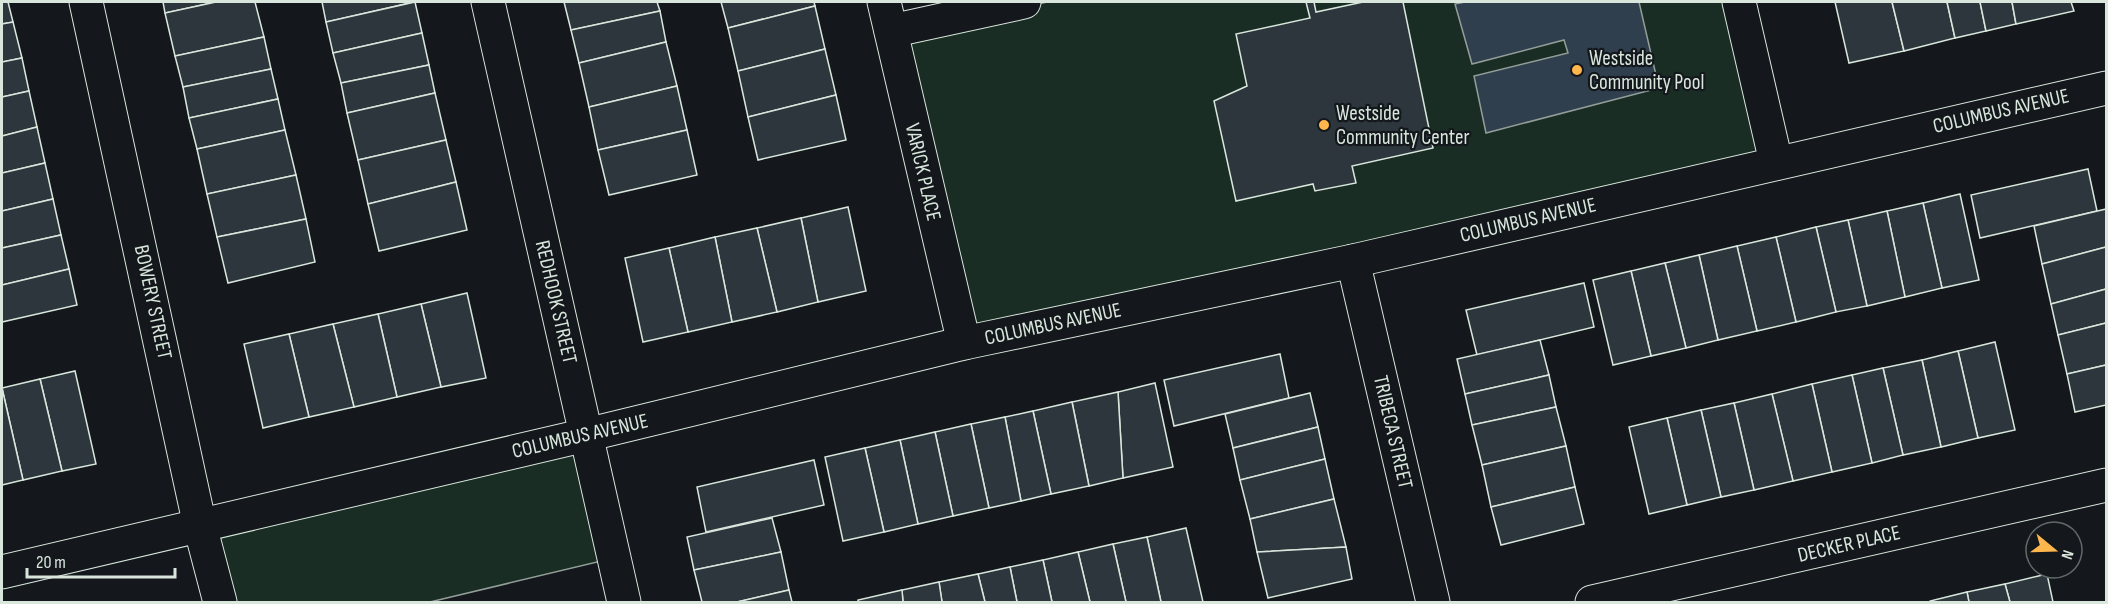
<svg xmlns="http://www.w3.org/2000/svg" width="2108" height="604" font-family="'Sofia Sans Condensed',sans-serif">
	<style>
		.green { fill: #1a2d24; stroke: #939e99; stroke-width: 1.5 }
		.water { fill: #2f3f4d; stroke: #939e99; stroke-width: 1.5 }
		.building { fill: #2c363c; stroke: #d8e6dc; stroke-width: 1.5 }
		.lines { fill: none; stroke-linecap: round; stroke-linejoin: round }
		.minor-casing { stroke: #d8e6dc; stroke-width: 35 }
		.minor { stroke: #14181c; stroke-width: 33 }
		.poi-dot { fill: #ffb74d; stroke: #14181c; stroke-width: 2 }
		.labels { text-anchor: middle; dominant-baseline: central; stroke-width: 4.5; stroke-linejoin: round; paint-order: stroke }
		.poi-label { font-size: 21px; fill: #d8e6dc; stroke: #14181c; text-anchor: start }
		.street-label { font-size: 21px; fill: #d8e6dc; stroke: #14181c }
	</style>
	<rect width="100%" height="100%" fill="#14181c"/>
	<!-- green -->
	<g class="green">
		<path d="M1047,2H1733L1768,158L970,333L891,31L934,27Z"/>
		<path d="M586,435L614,558L430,602H220L200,526Z"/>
	</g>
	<!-- water -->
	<path class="water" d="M1465,2H1639L1659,88L1486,133L1474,76L1568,53L1564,40L1472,64L1455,4Z"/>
	<!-- building -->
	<g class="building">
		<path d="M2,2H8L13,22L2,24Z"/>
		<path d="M163,2H216L165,13Z"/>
		<path d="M216,2H255L264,37L175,56L165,13Z"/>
		<path d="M322,2H414L326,22Z"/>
		<path d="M415,2L422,33L333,53L326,22Z"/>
		<path d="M564,2H657L660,11L571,30Z"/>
		<path d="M721,2H814L815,6L728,28Z"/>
		<path d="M1306,2H1314L1316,12L1363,2H1403L1433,148L1352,166L1356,183L1315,191L1313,184L1236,201L1214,101L1247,86L1236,34L1310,18Z"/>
		<path d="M1835,2H1892L1904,51L1849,63Z"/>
		<path d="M1892,2H1947L1955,38L1904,51Z"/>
		<path d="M1947,2H1980L1986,31L1955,38Z"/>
		<path d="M1980,2H2012L2016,24L1986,31Z"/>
		<path d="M2012,2H2071L2074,11L2016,24Z"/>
		<path d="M815,6L825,49L738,71L728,28Z"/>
		<path d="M660,11L666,42L579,63L571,30Z"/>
		<path d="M13,22L22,58L2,62V24Z"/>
		<path d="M422,33L429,65L341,83L333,53Z"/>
		<path d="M264,37L271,69L183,87L175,56Z"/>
		<path d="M666,42L677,86L589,107L579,63Z"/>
		<path d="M825,49L836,95L748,117L738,71Z"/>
		<path d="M22,58L29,91L2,97V62Z"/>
		<path d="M429,65L435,93L347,113L341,83Z"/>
		<path d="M271,69L278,99L189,118L183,87Z"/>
		<path d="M677,86L687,130L598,150L589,107Z"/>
		<path d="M29,91L37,127L2,136V97Z"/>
		<path d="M435,93L446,140L358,160L347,113Z"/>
		<path d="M836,95L846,140L758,160L748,117Z"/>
		<path d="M278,99L285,130L197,149L189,118Z"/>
		<path d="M37,127L45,163L2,173V136Z"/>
		<path d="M285,130L296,175L207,194L197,149Z"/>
		<path d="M687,130L697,175L609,195L598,150Z"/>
		<path d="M446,140L456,182L368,204L358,160Z"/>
		<path d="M45,163L53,199L2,211V173Z"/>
		<path d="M2088,169L2097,211L1980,238L1971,195Z"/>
		<path d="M296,175L306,219L217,237L207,194Z"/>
		<path d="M456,182L467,230L379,251L368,204Z"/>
		<path d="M1960,194L1979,280L1942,288L1923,203Z"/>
		<path d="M53,199L61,235L2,248V211Z"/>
		<path d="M1923,203L1942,288L1905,297L1887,211Z"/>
		<path d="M848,207L866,291L818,302L801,218Z"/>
		<path d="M2106,209V247L2042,264L2034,226Z"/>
		<path d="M1887,211L1905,297L1867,306L1848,220Z"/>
		<path d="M801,218L818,302L777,312L757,228Z"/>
		<path d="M306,219L315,262L228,283L217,237Z"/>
		<path d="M1848,220L1867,306L1836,312L1816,227Z"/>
		<path d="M1816,227L1836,312L1796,322L1776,237Z"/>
		<path d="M757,228L777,312L732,322L715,237Z"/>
		<path d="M61,235L69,269L2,285V248Z"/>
		<path d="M715,237L732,322L688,332L669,248Z"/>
		<path d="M1776,237L1796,322L1757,331L1737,246Z"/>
		<path d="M1737,246L1757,331L1718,340L1699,255Z"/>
		<path d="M2106,247V289L2051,304L2042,264Z"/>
		<path d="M669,248L688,332L643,342L625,258Z"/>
		<path d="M1699,255L1718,340L1686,348L1665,263Z"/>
		<path d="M1665,263L1686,348L1651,356L1631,271Z"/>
		<path d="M69,269L77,305L2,322V285Z"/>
		<path d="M1631,271L1651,356L1613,365L1593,280Z"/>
		<path d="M1584,283L1594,327L1477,355L1466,310Z"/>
		<path d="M2106,289V323L2058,335L2051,304Z"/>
		<path d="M467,293L486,378L441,387L421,304Z"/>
		<path d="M421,304L441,387L397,397L378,314Z"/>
		<path d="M378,314L397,397L354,407L333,324Z"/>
		<path d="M2106,323V365L2067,374L2058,335Z"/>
		<path d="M333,324L354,407L309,417L289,334Z"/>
		<path d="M289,334L309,417L263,428L244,344Z"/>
		<path d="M1540,340L1549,375L1465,394L1457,359Z"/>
		<path d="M1995,342L2015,430L1978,438L1958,351Z"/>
		<path d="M1958,351L1978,438L1941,447L1922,360Z"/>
		<path d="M1280,354L1289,398L1174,426L1164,380Z"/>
		<path d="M1922,360L1941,447L1903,455L1883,368Z"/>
		<path d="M2106,365V405L2075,412L2067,374Z"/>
		<path d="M1883,368L1903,455L1872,463L1852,375Z"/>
		<path d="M75,371L96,464L62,471L40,379Z"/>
		<path d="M1549,375L1556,407L1472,425L1465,394Z"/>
		<path d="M1852,375L1872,463L1832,472L1812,384Z"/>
		<path d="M40,379L62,471L23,480L2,388Z"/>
		<path d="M1155,383L1173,467L1123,478L1118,392Z"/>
		<path d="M1812,384L1832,472L1793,481L1772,394Z"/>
		<path d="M2,388L23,480L2,485Z"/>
		<path d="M1118,392L1123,478L1089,486L1072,402Z"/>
		<path d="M1310,393L1318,427L1233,448L1225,414Z"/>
		<path d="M1772,394L1793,481L1754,490L1734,403Z"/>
		<path d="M1072,402L1089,486L1051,494L1033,411Z"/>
		<path d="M1734,403L1754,490L1721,497L1701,410Z"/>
		<path d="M1556,407L1566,446L1482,465L1472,425Z"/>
		<path d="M1701,410L1721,497L1687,505L1667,418Z"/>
		<path d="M1033,411L1051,494L1021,501L1005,417Z"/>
		<path d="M1005,417L1021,501L989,508L971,424Z"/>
		<path d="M1667,418L1687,505L1649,514L1629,427Z"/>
		<path d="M971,424L989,508L953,516L935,432Z"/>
		<path d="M1318,427L1325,459L1240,480L1233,448Z"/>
		<path d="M935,432L953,516L918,524L900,440Z"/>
		<path d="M900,440L918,524L884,532L865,448Z"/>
		<path d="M1566,446L1575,487L1491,507L1482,465Z"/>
		<path d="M865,448L884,532L843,541L825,457Z"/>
		<path d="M1325,459L1334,499L1250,519L1240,480Z"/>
		<path d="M814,460L824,505L706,532L697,487Z"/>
		<path d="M1575,487L1584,524L1501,545L1491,507Z"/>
		<path d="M1334,499L1346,547L1257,552L1250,519Z"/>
		<path d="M772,518L781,552L694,570L687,537Z"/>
		<path d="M1186,528L1203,602H1161L1147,537Z"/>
		<path d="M1147,537L1161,602H1126L1113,544Z"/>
		<path d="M1113,544L1126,602H1090L1078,552Z"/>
		<path d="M1346,547L1352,579L1268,598L1257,552Z"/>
		<path d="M781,552L789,590L737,602H702L694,570Z"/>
		<path d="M1078,552L1090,602H1052L1043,560Z"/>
		<path d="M1043,560L1052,602H1017L1010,567Z"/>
		<path d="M1010,567L1017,602H985L978,574Z"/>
		<path d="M978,574L985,602H942L939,582Z"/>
		<path d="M2047,574L2053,602H2010L2005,584Z"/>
		<path d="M939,582L942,602H903L902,590Z"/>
		<path d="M2005,584L2010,602H1969L1967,592Z"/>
		<path d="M789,590L792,602H737Z"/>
		<path d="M902,590L903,602H858V600Z"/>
		<path d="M1967,592L1969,602H1930V601Z"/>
	</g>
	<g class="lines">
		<!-- minor casing -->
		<g class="minor-casing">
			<g id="minor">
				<path d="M86,2L200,526L220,602"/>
				<path d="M488,2L624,602"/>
				<path d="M884,2L964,343"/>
				<path d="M1739,2L1776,162"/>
				<path d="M891,31L1024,2"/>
				<path d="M1353,261L1433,602"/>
				<path d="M2,572L586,435L964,343L1353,261L2106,88"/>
				<path d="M1592,602L2106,485"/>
			</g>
		</g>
		<!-- minor -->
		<use href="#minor" class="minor"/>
	</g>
	<!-- markers -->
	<g class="poi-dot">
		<circle cx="1577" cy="70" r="6"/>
		<circle cx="1324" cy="125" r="6"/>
	</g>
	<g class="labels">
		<!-- poi labels -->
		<g class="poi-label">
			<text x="1589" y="58">Westside<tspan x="1589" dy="24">Community Pool</tspan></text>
			<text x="1336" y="113">Westside<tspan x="1336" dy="24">Community Center</tspan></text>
		</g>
		<!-- street labels -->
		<g class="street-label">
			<text transform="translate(2001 111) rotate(-13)">COLUMBUS AVENUE</text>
			<text transform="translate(923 172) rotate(77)">VARICK PLACE</text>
			<text transform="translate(1528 220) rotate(-13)">COLUMBUS AVENUE</text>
			<text transform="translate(153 302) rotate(78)">BOWERY STREET</text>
			<text transform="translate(556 302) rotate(77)">REDHOOK STREET</text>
			<text transform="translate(1053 324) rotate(-12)">COLUMBUS AVENUE</text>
			<text transform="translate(1393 432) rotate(77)">TRIBECA STREET</text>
			<text transform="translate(580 436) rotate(-13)">COLUMBUS AVENUE</text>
			<text transform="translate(1849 544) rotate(-13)">DECKER PLACE</text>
		</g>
	</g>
	<!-- border -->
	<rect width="2108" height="604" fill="none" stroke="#d8e6dc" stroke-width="6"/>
	<!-- north arrow -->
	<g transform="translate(2054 550) rotate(109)"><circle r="28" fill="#14181c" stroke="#626a69" stroke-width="1.5"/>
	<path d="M0-4.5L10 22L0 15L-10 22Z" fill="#ffb74d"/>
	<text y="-9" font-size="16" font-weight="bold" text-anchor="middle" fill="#d8e6dc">N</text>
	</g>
	<!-- scale -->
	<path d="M27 568v9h148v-9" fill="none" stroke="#d8e6dc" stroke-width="3"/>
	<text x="36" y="568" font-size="18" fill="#d8e6dc" stroke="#14181c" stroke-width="4.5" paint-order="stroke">20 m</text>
</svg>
